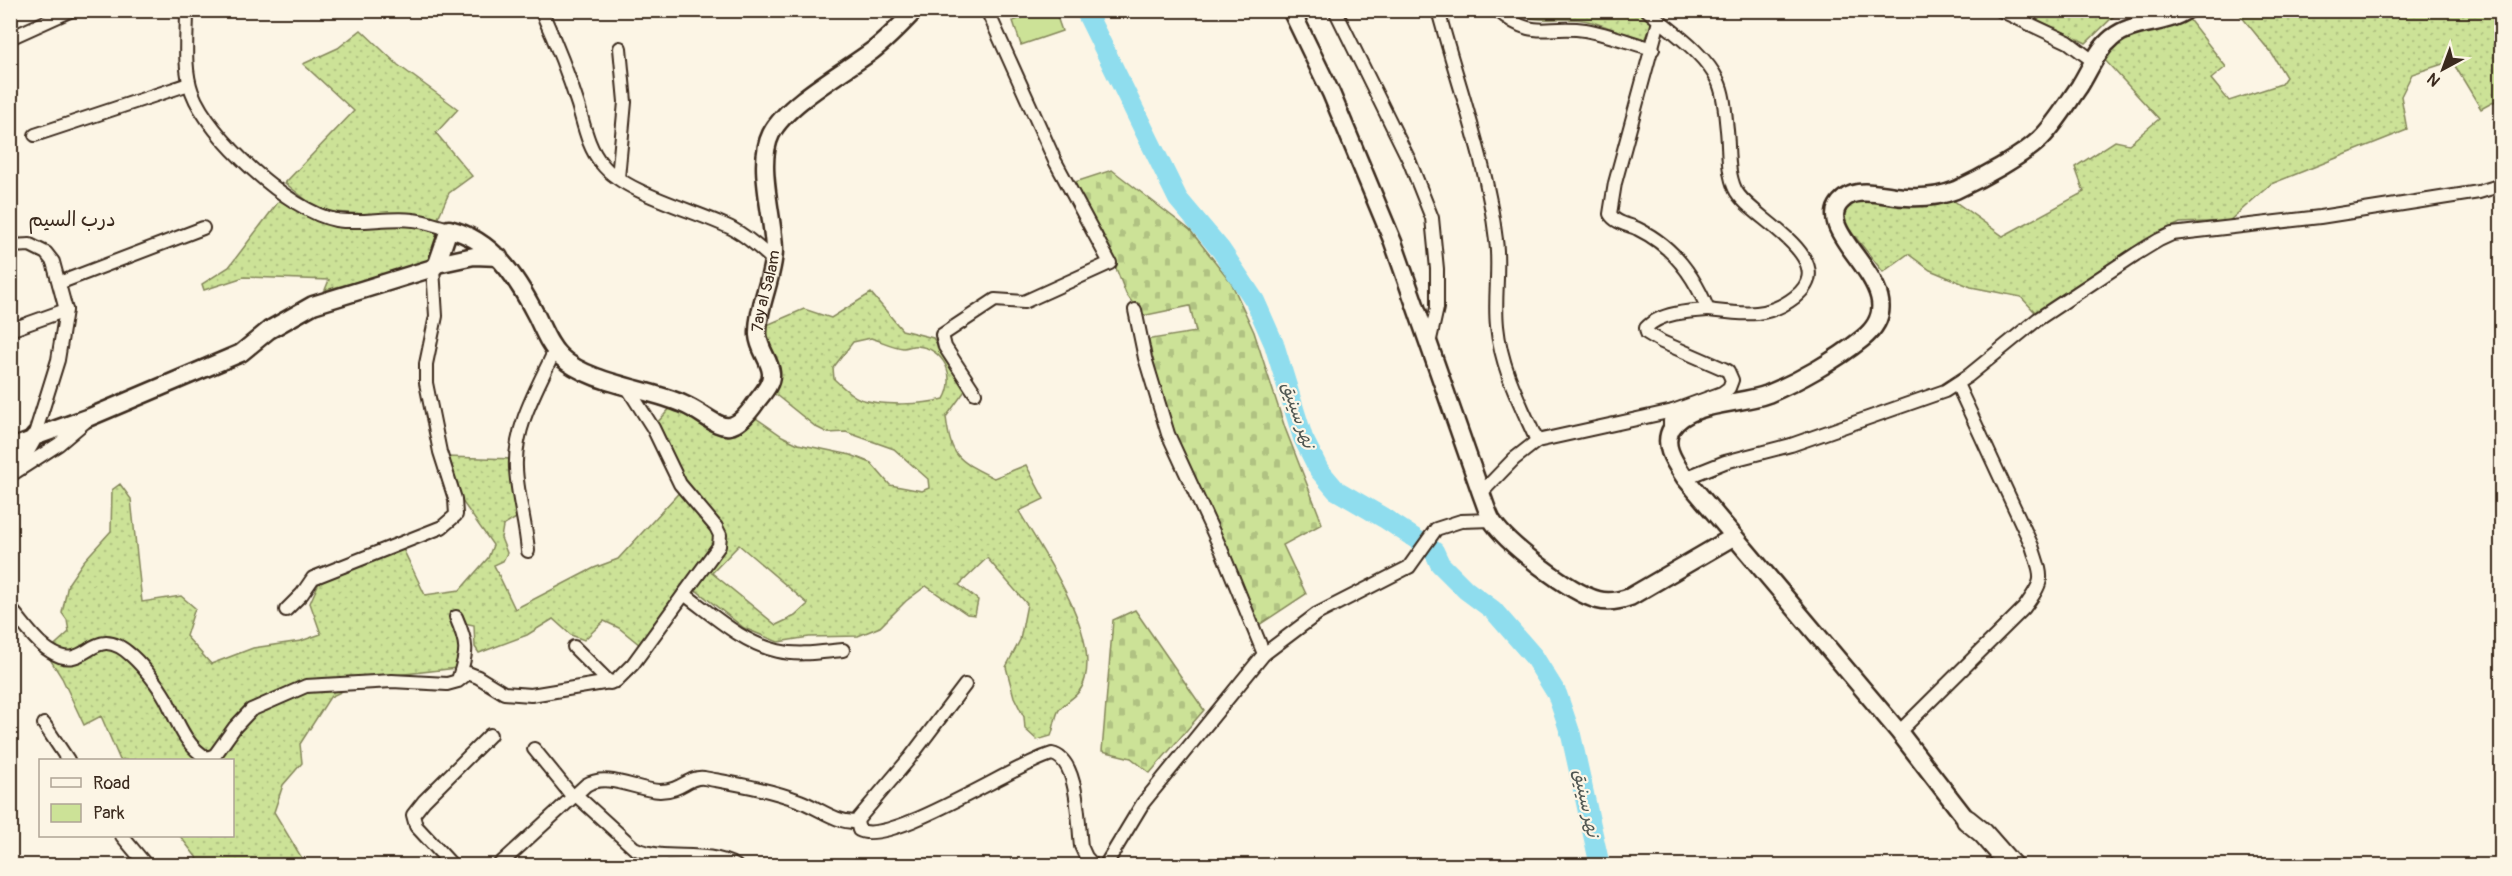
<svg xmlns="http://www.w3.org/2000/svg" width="2512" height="876" font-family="Pangolin,'Playpen Sans Arabic',sans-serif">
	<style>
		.green { fill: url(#green-dots); stroke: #84865a; stroke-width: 1.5; fill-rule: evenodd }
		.cemetery { fill: url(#cemetery-stones); stroke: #84865a; stroke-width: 1.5 }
		.pitch { fill: #cce297; stroke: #84865a; stroke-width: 1.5 }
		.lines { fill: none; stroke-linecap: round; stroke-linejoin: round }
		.river { stroke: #8fddee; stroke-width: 20 }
		.street-casing { stroke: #3b2a1e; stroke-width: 16 }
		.secondary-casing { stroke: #3b2a1e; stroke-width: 21 }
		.primary-casing { stroke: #3b2a1e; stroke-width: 24 }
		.street { stroke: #fcf5e5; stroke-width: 12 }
		.secondary { stroke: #fcf5e5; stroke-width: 16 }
		.primary { stroke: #fcf5e5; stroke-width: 20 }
		.labels { text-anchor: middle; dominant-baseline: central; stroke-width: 4.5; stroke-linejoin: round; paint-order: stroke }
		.street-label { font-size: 16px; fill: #3b2a1e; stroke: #fcf5e5 }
		.water-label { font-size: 18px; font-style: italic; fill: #505752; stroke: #fcf5e5 }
		.quarter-label { font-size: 20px; fill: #3b2a1e; stroke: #fcf5e5 }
	</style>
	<defs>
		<pattern id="green-dots" width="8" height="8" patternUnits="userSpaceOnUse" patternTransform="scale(1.5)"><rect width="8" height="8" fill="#cce297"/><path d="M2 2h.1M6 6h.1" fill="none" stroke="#b0c282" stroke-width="1.8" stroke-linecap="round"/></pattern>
		<pattern id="cemetery-stones" width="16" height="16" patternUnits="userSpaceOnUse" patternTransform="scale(1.5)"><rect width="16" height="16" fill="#cce297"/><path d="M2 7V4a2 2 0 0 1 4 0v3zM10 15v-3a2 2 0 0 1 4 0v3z" fill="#b0c282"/></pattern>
	</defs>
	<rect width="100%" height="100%" fill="#fcf5e5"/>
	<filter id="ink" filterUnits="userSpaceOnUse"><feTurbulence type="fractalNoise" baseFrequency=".0167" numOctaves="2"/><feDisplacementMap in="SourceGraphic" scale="12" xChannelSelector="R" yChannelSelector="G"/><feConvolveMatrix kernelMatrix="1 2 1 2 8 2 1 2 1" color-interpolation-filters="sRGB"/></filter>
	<g filter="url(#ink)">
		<!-- green -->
		<g class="green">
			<path d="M1514,11H1639L1653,23L1644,42C1625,35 1603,23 1583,20C1560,16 1534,25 1514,11Z"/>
			<path d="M2019,11H2128L2115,15L2086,43Z"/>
			<path d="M2237,11H2501V98L2481,109L2452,61L2412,74L2401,96L2407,130L2271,184L2229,221L2180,223L2146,239L2035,312L2021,297L1971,287L1930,270L1908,254L1883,272L1845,224L1841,213L1851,200L1950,198L2003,236L2084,192L2075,167L2115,141L2129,144L2159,119L2103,58L2120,37L2188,18L2226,67L2211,79L2229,101L2281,84L2286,77L2272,54Z"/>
			<path d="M361,30L398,65L458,109L436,133L472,176L449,193L438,218L331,212L315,207L285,183L354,111L303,64L338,48Z"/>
			<path d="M282,197L329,221L417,223L444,232L432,259L422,265L325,290L329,280L244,277L204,290L202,284L229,267Z"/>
			<path d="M871,293L902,330L933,338L967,388L946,417C951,458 958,460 994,478L1026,465L1044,499L1019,511C1043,553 1098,630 1085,679C1080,698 1067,699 1059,710C1055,716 1054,729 1051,736L1037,740L1025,729L1024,717L1014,697L1006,667L1020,640L1027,604L987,558L959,585L978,600L975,615L967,614L926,586L906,601L880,627L858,636L809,637L778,642L744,628L697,591L685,585L640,645L619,628L604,621L584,640L571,635L553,619L527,635L479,653L475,647L474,625L464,623L459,612L450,617C456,633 467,652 457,668L370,678L330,697L300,744L302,763L283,785L274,812L306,865L203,866L180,836H232V760H120L101,716L84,725L62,678L46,653L69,632L67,620L62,613L68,584L83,562L111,531L112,490L120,484L131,499L142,602L181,596L195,608L186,636L211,664L253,648L301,641L321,634L310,603L321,578L403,549L425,595L460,590L488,558L493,545L457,494L446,457L519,459L521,515L503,526L501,538L507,553L503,561L494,565L515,609L594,568L618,559L686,485L656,424L675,403L733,430L769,390L751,327L753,302L767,325L804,309L831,318ZM871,338C881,341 893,347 903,348C908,348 913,345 917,346C944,348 957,377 944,399C923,405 881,406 860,399C850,395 842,386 834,379L833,368L853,342ZM771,391L816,427L828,433L846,432L894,449L928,479L929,488L922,491L890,485L871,463L851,455L798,444L782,436L753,416ZM739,545L808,604L795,616L776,625L712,573Z"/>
		</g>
		<!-- cemetery -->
		<g class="cemetery">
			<path d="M1112,170L1190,230L1231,282L1254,332L1285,428L1319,515L1322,524L1283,545L1306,594L1256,627L1175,440L1145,340L1196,332L1190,306L1142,316L1126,294L1102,232L1072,188V183Z"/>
			<path d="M1135,610L1204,710L1150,773L1131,758L1102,751L1113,620Z"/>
		</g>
		<!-- pitch -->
		<path class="pitch" d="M1044,10L1055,11L1062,31L1021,45L1013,21Z"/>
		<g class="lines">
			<!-- river -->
			<path class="river" d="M1085,10L1178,199L1221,250L1255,301L1274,344L1303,438L1319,470L1336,490L1384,518L1434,551L1440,564L1466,590L1493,610L1534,657L1557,694L1571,735L1600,866"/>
			<!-- street casing -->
			<g class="street-casing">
				<g id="street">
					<path d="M187,10C187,36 183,68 192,92C208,136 290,212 336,220C361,224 388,217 413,220C425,221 437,226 449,229"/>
					<path d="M541,10C555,41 568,73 578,105C584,125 588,148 602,164C625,194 698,211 733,229C748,237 761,249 773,260"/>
					<path d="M1335,10L1409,160L1432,218L1437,269V308L1429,344"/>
					<path d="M1438,10C1458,86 1487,161 1496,240C1500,268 1494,297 1497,326C1501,368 1520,403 1537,441"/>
					<path d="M1497,10C1535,42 1545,24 1585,30C1608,34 1631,43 1653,49"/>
					<path d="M1647,10C1671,31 1704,52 1718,81C1725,96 1725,114 1727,130C1729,149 1727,172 1735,189C1747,217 1844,258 1795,297C1767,319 1742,314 1708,310"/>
					<path d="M2000,10L2068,42L2093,61"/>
					<path d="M1659,21L1615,183L1610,214C1616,224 1628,224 1638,229C1673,246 1694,275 1708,310C1690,311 1659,313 1646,328L1647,333L1662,342L1724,369L1728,371L1732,380L1729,388L1722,393L1673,411L1670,421V431"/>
					<path d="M10,38L72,10"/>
					<path d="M35,135L189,84"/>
					<path d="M618,178L625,102L620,48"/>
					<path d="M10,246L30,245L46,253L53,262L66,310L58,360L34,437L10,446"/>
					<path d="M59,283L203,228"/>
					<path d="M1135,310L1145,358L1168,434L1221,549L1264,654"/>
					<path d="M10,330L66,310"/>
					<path d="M975,393L945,347L942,335L995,300L1024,302L1110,263L1055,161L987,10"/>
					<path d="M14,473L59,444L85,422"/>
					<path d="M1685,478L1725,462L1791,445L1945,391L1968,376L2038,319L2136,254L2159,240L2172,234L2320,217L2479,192L2502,185"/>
					<path d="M1481,493L1514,459L1537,441L1673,411"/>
					<path d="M528,551C526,523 517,495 516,468C514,426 538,387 555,350"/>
					<path d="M684,594C713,615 742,643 778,651C799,656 821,652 843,650"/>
					<path d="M10,608C23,622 34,641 50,651C88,676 91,619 132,656C144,667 158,685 166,699C177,720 185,746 207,758L215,755L235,727L251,710L306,686L392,681L447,684L458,681L468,673L478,677L504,693L531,695L616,681L633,664L719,546L720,535L716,527L680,484L653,428L627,387"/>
					<path d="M286,610L302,594L313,578L442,527L456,515L455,499L440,452L426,383V364L436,316L433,268"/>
					<path d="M456,617C468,645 468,651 458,680"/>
					<path d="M574,647L610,683"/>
					<path d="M965,685L909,759L859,818L857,822L859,830C890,847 1015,764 1052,754C1079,759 1078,824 1081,846L1086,857L1094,866"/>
					<path d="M44,724L68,760"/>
					<path d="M1899,732L2024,608C2045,579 2043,580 2032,546L1957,384"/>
					<path d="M534,749L573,797"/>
					<path d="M576,795L634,848C666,863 704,848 736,866"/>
					<path d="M122,836L147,866"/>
					<path d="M453,866L416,826L413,815L424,801L490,735"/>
					<path d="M498,866L586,785C608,772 635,790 660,791C682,791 688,776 704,778C736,784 769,789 800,801C819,808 836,823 857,822"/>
					<path d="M1105,866L1143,803L1264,654L1317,614L1409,567L1436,529L1461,521L1492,520"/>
				</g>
			</g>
			<!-- secondary casing -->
			<g class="secondary-casing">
				<g id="secondary">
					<path d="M1291,10L1331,93L1393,242L1481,493C1484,501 1487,511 1491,519C1505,543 1571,593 1598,600C1609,603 1619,601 1630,597L1733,537"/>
					<path id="s1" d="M437,264L449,229C493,240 516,276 536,315C543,329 549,346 561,357C588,383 649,389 683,404C718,419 726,447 757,401C763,393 772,384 771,373C770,360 759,350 758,335C757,307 773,279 774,251C774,218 756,164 771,134C787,103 844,72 872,51C888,39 901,25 915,10"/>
					<path d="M10,472L21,460L34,437L90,417L241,353L269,330L313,305L433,268L437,264L474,256L499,257"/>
					<path d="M1967,820L1899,732L1685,478C1676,464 1661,445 1672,428C1690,401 1740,405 1768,394C1799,381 1836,360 1862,339C1926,289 1800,232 1845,198C1860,186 1889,197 1907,197C1924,198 1941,196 1956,190C1980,179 2023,156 2041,138C2056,123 2067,104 2079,87C2090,70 2096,51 2112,38C2134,20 2164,26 2187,10"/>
				</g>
			</g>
			<!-- primary casing -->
			<g class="primary-casing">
				<path id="primary" d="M1967,820L1983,833L2012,866"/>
			</g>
			<!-- street -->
			<use href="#street" class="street"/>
			<!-- secondary -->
			<use href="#secondary" class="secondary"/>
			<!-- primary -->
			<use href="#primary" class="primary"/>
		</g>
	</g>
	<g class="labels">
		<!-- street labels -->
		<g class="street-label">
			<text stroke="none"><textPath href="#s1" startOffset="552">7ay al Salam</textPath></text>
		</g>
		<!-- water labels -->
		<g class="water-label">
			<text transform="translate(1298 415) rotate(71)">نهر سينيق</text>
			<text transform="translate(1586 803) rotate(78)">نهر سينيق</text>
		</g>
		<!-- quarter labels -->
		<g class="quarter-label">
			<text x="72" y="219">درب السيم</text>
		</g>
	</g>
	<!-- margin -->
	<rect width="2512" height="876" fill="none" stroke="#fcf5e5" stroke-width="36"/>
	<rect x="18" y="18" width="2476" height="840" fill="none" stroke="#3b2a1e" stroke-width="2" filter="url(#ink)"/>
	<!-- legend -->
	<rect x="39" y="759" width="195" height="78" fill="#fcf5e5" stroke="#afa495" stroke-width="1.5"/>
	<rect x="51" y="778" width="30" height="9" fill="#fcf5e5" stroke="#afa495" stroke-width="1.5"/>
	<text x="93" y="789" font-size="18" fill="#3b2a1e">Road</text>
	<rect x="51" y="804" width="30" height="18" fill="#cce297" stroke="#afa495" stroke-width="1.5"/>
	<text x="93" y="819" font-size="18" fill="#3b2a1e">Park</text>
	<!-- north arrow -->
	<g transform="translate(2443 69) rotate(221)" stroke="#fcf5e5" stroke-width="4.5" paint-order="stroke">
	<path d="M0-4.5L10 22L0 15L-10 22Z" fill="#3b2a1e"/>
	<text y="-9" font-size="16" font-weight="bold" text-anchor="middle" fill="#3b2a1e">N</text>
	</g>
</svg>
